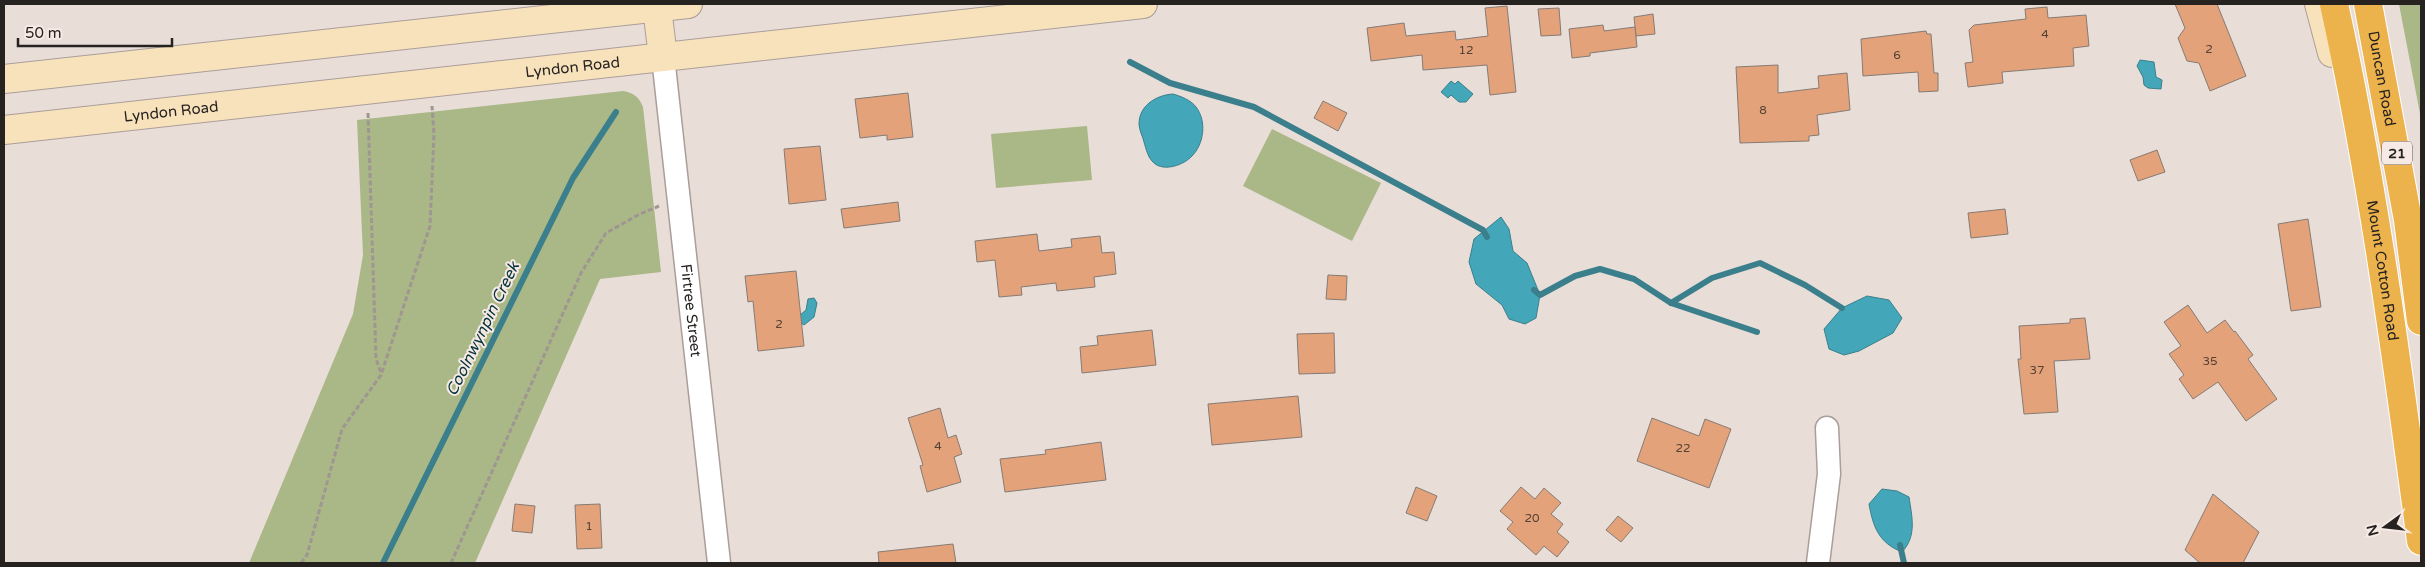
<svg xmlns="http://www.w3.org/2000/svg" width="2425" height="567" font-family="'Varela Round',sans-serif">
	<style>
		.green { fill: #aab787 }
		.water { fill: #43a7b9; stroke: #3a7f8b }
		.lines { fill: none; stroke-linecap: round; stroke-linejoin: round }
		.stream { stroke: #3a7f8b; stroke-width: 6 }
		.building { fill: #e3a279; stroke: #857b75 }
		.minor-casing { stroke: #aa9e9a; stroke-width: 25 }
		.secondary-casing { stroke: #aa9e9a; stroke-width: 30 }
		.trunk-casing { stroke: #fff; stroke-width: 30 }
		.path { stroke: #9f9692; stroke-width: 3; stroke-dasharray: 5 2.5; stroke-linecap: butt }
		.minor { stroke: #fff; stroke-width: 22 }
		.secondary { stroke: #f8e2bc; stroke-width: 28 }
		.trunk { stroke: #ecb24c; stroke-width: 28 }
		.labels { text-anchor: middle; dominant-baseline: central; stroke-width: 4; stroke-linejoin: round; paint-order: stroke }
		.number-label { font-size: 12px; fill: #554236 }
		.shield { fill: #f7eae5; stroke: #655e5b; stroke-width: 1 }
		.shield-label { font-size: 14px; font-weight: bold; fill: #262220 }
		.street-label { font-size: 15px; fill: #262220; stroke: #f7eae5 }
		.water-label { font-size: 16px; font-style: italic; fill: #03343c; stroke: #f7eae5 }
	</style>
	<rect width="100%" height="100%" fill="#e9ddd8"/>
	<!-- green -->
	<g class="green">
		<path d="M2399,4H2421V119Z"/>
		<path d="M623,91C634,93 639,97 643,107L661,272L600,279L475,563H249L353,314L363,255L357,120Z"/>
		<path d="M1087,126L1092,180L996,188L991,134Z"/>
		<path d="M1272,129L1381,183L1352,241L1243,186Z"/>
	</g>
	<!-- water -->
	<g class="water">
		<path d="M2140,60L2154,62L2156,77L2162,80L2161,89L2148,88L2144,85L2143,77L2137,66Z"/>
		<path d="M1451,81L1455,84L1458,81L1473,94L1466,102H1459L1451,95L1448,98L1441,92Z"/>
		<path d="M1173,94C1180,96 1191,100 1196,107C1207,121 1204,144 1192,156C1184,165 1164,172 1154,163C1148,158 1146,149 1144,142C1143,137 1139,130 1139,124C1139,105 1157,95 1173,94Z"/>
		<path d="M1501,217L1509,229L1513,251L1527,263L1540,295L1536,318L1525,324L1509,319L1502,305L1476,284L1469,262L1474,239Z"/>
		<path d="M1867,296L1889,300L1902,318L1893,333L1859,351L1844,355L1829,349L1824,329L1842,308Z"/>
		<path d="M814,298L817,303L814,317L804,325L801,323L800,315L806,310L808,299Z"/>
		<path d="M1882,489L1897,491L1909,497C1912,517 1917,536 1902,552C1879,543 1873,527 1869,504Z"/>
	</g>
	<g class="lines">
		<!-- stream -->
		<g class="stream">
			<path d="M1130,62L1170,83L1254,107L1483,230L1487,237"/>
			<path d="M1534,290L1540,295L1575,276L1600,269L1634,279L1671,303L1757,332"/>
			<path d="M1671,303L1712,278L1760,263L1805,285L1842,308"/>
			<path d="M1900,545L1904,563"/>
			<path d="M383,563L573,178L616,112"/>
		</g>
	</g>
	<!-- building -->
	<g class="building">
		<path d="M2175,4H2217L2246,76L2210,91L2199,63L2187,61L2178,38L2185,28Z"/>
		<path d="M1507,6L1516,92L1490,95L1487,65L1423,70L1422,55L1371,61L1367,28L1404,23L1406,36L1455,31L1456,40L1488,36L1485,8Z"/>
		<path d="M2047,7L2048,18L2086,15L2089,46L2073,48L2074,66L2002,72L2003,83L1968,87L1965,63L1973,62L1969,30L1974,25L2026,19L2025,9Z"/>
		<path d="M1559,8L1561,35L1541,36L1538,9Z"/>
		<path d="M1653,14L1655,34L1636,36L1634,17Z"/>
		<path d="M1603,25L1604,31L1635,27L1637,47L1590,53V56L1572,58L1569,29Z"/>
		<path d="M1926,31L1927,34H1931L1934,73H1938V91L1919,92L1918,72L1863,76L1861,39Z"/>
		<path d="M1778,65V93L1819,88L1818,76L1847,73L1850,110L1817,115L1819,135L1809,136V141L1740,143L1736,67Z"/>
		<path d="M908,93L913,137L887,140V135L860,138L855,99Z"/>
		<path d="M1323,101L1347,113L1338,131L1314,118Z"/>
		<path d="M820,146L826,200L789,204L784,149Z"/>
		<path d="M2157,150L2165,172L2138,181L2130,160Z"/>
		<path d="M898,202L900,221L844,228L841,209Z"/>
		<path d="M2005,209L2008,234L1971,238L1968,213Z"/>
		<path d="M2308,219L2321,307L2291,311L2278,224Z"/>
		<path d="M1037,234L1039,251L1072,247L1071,239L1100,236L1102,253L1114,252L1116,274L1094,277L1095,287L1057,291L1056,283L1021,287L1022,295L999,297L995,260L977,262L975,241Z"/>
		<path d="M796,271L804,346L758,351L753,301L748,302L745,276Z"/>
		<path d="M1328,275L1347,276L1346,300L1326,299Z"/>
		<path d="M2188,305L2207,333L2225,320L2234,332L2235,331L2253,355L2248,359L2277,399L2246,421L2218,382L2193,399L2179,379L2184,375L2169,354L2181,346L2164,322Z"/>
		<path d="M2085,318L2090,359L2054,361L2058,412L2024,414L2018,359H2021L2019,326L2070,323V319Z"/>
		<path d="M1152,330L1156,365L1082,373L1080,347L1098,345L1097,336Z"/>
		<path d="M1334,333L1335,373L1299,374L1297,334Z"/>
		<path d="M1298,396L1302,437L1212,445L1208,404Z"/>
		<path d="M940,408L948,438L956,435L962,454L954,457L961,482L927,492L920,466L923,465L908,418Z"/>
		<path d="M1652,418L1699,436L1705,419L1731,429L1709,488L1637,461Z"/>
		<path d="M1101,442L1106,480L1005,492L1000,459L1046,454L1045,450Z"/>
		<path d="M1416,487L1437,496L1427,521L1406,513Z"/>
		<path d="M1521,487L1535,499L1544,488L1561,503L1551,514L1563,524L1557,532L1569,542L1557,557L1544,546L1536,555L1507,529L1513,522L1500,511Z"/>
		<path d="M2213,494L2259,532L2243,563H2200L2185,550Z"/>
		<path d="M515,504L535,506L532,533L512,531Z"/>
		<path d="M600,504L602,548L577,549L575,505Z"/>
		<path d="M1618,516L1633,528L1621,542L1606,530Z"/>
		<path d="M953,544L956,563H879L878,552Z"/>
	</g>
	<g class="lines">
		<!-- minor casing -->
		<g class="minor-casing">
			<g id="minor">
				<path id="s1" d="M663,57L719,563"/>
				<path d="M1818,563L1829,474L1827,428"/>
			</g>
		</g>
		<!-- secondary casing -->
		<g class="secondary-casing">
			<g id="secondary">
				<path d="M2319,4L2332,53"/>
				<path d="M657,8L663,57"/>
				<path d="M4,79L688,4"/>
				<path id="s2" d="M4,130L1143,4"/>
			</g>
		</g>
		<!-- trunk casing -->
		<g class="trunk-casing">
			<g id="trunk">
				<path id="s3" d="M2334,4C2373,181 2397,361 2421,541"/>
				<path id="s4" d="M2368,4L2408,220L2421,321"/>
			</g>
		</g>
		<!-- path -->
		<g class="path">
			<path d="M368,113L376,359L381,373"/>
			<path d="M301,563L307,555L342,429L381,375L430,226L434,134L432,106"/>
			<path d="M451,563L581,273L606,233L638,215L659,206"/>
		</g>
		<!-- minor -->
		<use href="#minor" class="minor"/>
		<!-- secondary -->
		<use href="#secondary" class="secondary"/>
		<!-- trunk -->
		<use href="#trunk" class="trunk"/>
	</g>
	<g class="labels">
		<!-- number labels -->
		<g class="number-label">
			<text x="2045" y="34">4</text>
			<text x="2209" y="49">2</text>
			<text x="1466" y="50">12</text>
			<text x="1897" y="55">6</text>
			<text x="1763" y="110">8</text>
			<text x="779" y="324">2</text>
			<text x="2210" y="361">35</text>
			<text x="2037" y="370">37</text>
			<text x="938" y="446">4</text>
			<text x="1683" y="448">22</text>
			<text x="1532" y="518">20</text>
			<text x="589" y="526">1</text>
		</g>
		<!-- shield labels -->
		<rect class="shield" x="2382" y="141.5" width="30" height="23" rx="4"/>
		<g class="shield-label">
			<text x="2397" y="153">21</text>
		</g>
		<!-- street labels -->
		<g class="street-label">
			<text stroke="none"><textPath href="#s2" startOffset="572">Lyndon Road</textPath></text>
			<text stroke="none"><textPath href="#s4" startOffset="76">Duncan Road</textPath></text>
			<text stroke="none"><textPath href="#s2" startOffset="168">Lyndon Road</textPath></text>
			<text stroke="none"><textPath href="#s3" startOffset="271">Mount Cotton Road</textPath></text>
			<text stroke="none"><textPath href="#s1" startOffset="255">Firtree Street</textPath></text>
		</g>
		<!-- water labels -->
		<g class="water-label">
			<text transform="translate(483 329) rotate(-64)">Coolnwynpin Creek</text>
		</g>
	</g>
	<!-- border -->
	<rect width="2425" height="567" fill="none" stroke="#262220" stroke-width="10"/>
	<!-- north arrow -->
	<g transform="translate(2385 527) rotate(255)" stroke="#f7eae5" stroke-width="4" paint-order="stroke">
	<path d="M0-4L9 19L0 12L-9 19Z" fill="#262220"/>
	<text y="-8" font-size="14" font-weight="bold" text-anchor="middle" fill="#262220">N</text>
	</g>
	<!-- scale -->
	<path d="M18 38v8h154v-8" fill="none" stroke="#262220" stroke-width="2.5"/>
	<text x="25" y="38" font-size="15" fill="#262220" stroke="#f7eae5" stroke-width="4" paint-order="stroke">50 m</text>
</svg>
